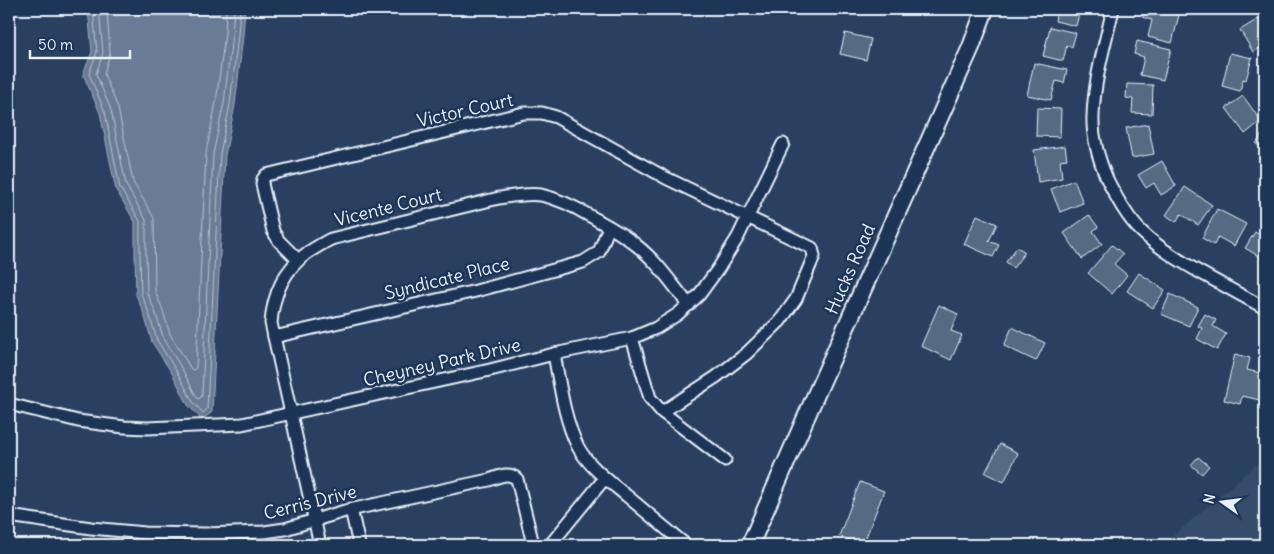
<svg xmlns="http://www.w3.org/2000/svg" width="1274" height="554" font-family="Delius,sans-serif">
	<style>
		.built { fill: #364d6b }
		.water { fill: #6b7c95; stroke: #9dabbd }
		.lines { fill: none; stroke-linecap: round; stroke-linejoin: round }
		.shore { stroke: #b6c2d0; stroke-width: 1 }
		.building { fill: #556a83; stroke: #e8f1f8 }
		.street-casing { stroke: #e8f1f8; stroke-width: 15 }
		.secondary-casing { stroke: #e8f1f8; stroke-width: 20 }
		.street { stroke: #1d3557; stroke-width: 11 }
		.secondary { stroke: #1d3557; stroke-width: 16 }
		.labels { text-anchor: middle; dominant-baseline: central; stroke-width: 5; stroke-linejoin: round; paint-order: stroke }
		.street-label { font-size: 18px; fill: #e8f1f8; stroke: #1d3557 }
	</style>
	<rect width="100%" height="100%" fill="#294061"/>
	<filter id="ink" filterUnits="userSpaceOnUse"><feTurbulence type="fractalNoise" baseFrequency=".02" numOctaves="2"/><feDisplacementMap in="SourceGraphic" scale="10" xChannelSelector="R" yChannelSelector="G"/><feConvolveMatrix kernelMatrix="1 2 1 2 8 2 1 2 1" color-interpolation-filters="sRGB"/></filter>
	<g filter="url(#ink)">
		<!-- built -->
		<path class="built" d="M1265,457V545H1161L1181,529Z"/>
		<!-- water -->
		<path class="water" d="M88,9H245L243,36L235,105L225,155L212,412L202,420L188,405L173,375L152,342L144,314L136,295L135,255V222L116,190L100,113L83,74L92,52Z"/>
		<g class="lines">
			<!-- shore -->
			<g class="shore">
				<path d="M93,9L97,52L89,74L105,112L120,188L140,221V255L141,294L149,313L157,340L177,372L193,402L203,413L207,409L220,154L230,104L238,35L240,9"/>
				<path d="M99,9L103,53L96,74L111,110L126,185L146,220V255L147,293L155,311L163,337L182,369L197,398L199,399L202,396L213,154L224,103L232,35L234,9"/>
				<path d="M107,9L110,53L104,74L118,108L133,182L154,218L155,291L162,308L170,334L191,369L193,370L196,368L206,153L216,102L225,34L226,9"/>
			</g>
		</g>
		<!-- building -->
		<g class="building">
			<path d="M1057,9H1080L1076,26L1055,21Z"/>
			<path d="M1145,9H1169L1180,11L1172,43L1148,37L1152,20L1142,17Z"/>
			<path d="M1265,15V45L1253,52L1240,30Z"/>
			<path d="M1050,27L1076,33L1072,47L1067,45L1063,61L1043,56Z"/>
			<path d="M845,33L871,39L866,60L840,54Z"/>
			<path d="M1137,41L1171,49L1163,80L1140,75L1144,57L1134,54Z"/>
			<path d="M1230,53L1252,58L1246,80L1243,79L1240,91L1222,86Z"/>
			<path d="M1034,63L1067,70L1064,83L1056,81L1051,100L1027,95Z"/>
			<path d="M1127,84L1153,85L1152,114L1132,113L1133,99L1126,98Z"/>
			<path d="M1243,96L1261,121L1245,134L1226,108Z"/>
			<path d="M1037,108L1061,109L1060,137L1036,136Z"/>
			<path d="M1148,124L1154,154L1132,158L1126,128Z"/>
			<path d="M1265,129V149L1256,144Z"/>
			<path d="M1065,146L1067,159L1060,160L1062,178L1038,182L1034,150Z"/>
			<path d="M1162,161L1176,186L1161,195L1154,183L1146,188L1138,175Z"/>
			<path d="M1074,180L1083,203L1060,212L1051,189Z"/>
			<path d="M1185,187L1212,205L1198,225L1181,214L1176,222L1166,215Z"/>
			<path d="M1217,209L1246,224L1234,246L1218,237L1214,245L1202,238Z"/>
			<path d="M977,215L997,224L989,241L999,245L993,257L964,244Z"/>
			<path d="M1089,215L1098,227L1093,231L1102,244L1082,259L1064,233Z"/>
			<path d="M1255,232L1265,238V260L1245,248Z"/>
			<path d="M1112,245L1123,254L1114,264L1127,275L1112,294L1088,273Z"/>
			<path d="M1017,247L1025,252L1013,268L1006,262Z"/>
			<path d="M1139,273L1165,290L1153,308L1127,291Z"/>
			<path d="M1170,294L1198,307L1189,326L1161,314Z"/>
			<path d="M939,305L958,314L951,331L962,335L951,360L921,346Z"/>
			<path d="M1205,314L1216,320L1213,326L1226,334L1217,350L1197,339L1202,328L1198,326Z"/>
			<path d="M1012,327L1045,343L1036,361L1004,346Z"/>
			<path d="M1235,354L1250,358L1247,370L1265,374V379L1260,400L1242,396L1240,404L1224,400Z"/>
			<path d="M1000,444L1018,453L1004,482L985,473Z"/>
			<path d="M1198,457L1209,466L1202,474L1191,465Z"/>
			<path d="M860,482L884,491L863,545L839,536Z"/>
		</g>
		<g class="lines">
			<!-- street casing -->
			<g class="street-casing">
				<g id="street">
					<path d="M1113,9C1105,44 1094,80 1093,116C1092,138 1099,160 1107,179C1116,197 1127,218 1142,232C1160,249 1180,261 1201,273C1221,284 1241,295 1261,306"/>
					<path d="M298,260L279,241L273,231L262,184L263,179L266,175L524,113H542L556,117L666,178L812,248L814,256L796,299L780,321L746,354L716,377L662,412"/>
					<path d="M274,337L476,291L583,262L599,252L609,227"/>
					<path d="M632,338L650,398L662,412L725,460"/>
					<path d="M554,354C560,385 564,419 578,447C589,467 610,482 627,496C646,512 666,529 686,545"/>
					<path d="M9,404L78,421L124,427L147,428L242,424L490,370L554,354L632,338L656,328L678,314L699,295L707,284L718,269L738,237L783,144"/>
					<path d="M351,509L359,545"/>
					<path d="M9,516L91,528L145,533L205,534L264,532L285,529L345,511L489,480C499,477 508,471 517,479L532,540L534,545"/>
					<path d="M320,545L271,323C273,295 284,270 307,253C315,248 323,243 331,239L499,198C512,196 528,193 541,195C559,199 575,207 590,216C606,225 622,233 636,245C657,261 672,284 689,305"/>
					<path d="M550,545L605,478"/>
				</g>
			</g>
			<!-- secondary casing -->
			<g class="secondary-casing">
				<path id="secondary" d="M750,545L814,399L971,47L985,9"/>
			</g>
			<!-- street -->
			<use href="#street" class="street"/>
			<!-- secondary -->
			<use href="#secondary" class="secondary"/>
		</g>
	</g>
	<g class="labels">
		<!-- street labels -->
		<g class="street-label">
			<text transform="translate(465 110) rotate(-13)">Victor Court</text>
			<text transform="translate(388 207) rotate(-14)">Vicente Court</text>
			<text transform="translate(850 269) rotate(-66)">Hucks Road</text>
			<text transform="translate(447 278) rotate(-14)">Syndicate Place</text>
			<text transform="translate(442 362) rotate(-13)">Cheyney Park Drive</text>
			<text transform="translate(310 502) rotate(-14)">Cerris Drive</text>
		</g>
	</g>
	<!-- margin -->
	<rect width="1274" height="554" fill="none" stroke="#1d3557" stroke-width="30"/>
	<rect x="15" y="15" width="1244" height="524" fill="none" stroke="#e8f1f8" stroke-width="2" filter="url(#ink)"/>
	<!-- north arrow -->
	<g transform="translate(1222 502) rotate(284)" stroke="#1d3557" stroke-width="4" paint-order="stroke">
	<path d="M0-4L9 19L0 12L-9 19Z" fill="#e8f1f8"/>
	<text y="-8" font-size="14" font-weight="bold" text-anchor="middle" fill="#e8f1f8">N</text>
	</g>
	<!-- scale -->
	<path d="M30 50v8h100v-8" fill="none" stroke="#e8f1f8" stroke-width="2.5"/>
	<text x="38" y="50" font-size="15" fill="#e8f1f8" stroke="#1d3557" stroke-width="4" paint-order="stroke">50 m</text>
</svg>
